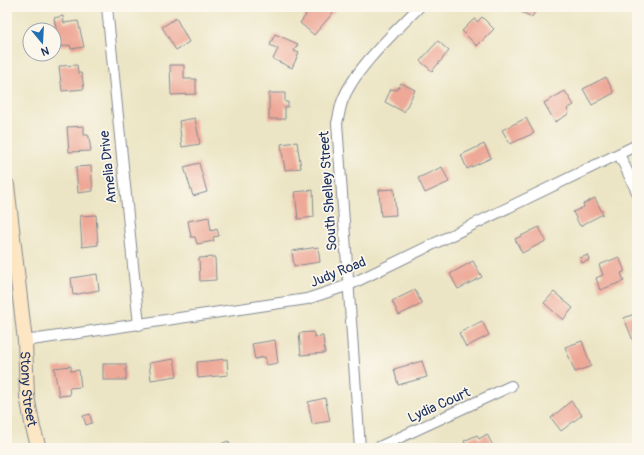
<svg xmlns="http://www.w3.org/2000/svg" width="644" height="455" font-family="Pangolin,sans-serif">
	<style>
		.building { fill: #eea897 }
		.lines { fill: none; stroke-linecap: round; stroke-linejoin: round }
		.street-casing { stroke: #848a92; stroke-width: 12 }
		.secondary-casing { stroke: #848a92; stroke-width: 16 }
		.street { stroke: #fff; stroke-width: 10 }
		.secondary { stroke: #fce6c4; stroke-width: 14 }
		.labels { text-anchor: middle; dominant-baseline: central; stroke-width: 3.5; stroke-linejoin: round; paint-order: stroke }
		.street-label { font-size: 14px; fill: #1b2f5e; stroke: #fbf7ec }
	</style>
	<rect width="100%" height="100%" fill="#fbf7ec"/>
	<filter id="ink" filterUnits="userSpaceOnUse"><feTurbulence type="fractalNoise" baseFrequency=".025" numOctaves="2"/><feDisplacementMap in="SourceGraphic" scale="8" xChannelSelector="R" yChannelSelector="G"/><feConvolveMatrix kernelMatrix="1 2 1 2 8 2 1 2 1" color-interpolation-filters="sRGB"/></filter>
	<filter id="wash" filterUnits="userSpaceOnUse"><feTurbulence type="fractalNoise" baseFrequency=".012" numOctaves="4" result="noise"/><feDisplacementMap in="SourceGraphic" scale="16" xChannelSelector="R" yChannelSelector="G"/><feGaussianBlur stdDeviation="0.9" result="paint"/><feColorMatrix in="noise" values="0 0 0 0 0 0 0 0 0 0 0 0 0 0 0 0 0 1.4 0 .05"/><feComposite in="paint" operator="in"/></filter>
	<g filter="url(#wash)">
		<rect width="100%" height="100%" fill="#ece5c5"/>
		<g id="blocks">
			<!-- building -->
			<g class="building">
				<path d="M306,7H335L337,8L314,35L300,23L306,15L302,12Z"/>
				<path d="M521,7H538L532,17L519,11Z"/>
				<path d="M63,16L64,23L78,21L84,47L71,49L70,45L60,47L54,18Z"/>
				<path d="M482,17L494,29L477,46L462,31L472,21L475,19L477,22Z"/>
				<path d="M176,18L189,42L176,50L162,27Z"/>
				<path d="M275,34L298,44L294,51L299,53L292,68L273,59L278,49L270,45Z"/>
				<path d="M438,41L449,51L432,71L420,61Z"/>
				<path d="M77,65L78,73H81L82,75L84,89L62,91L59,66Z"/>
				<path d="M170,65H184V79H196V94L171,95Z"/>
				<path d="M606,77L614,93L592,105L583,89Z"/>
				<path d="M401,83L415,90L404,112L385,102L391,89L397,90Z"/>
				<path d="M565,91L574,105L567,109L569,112L567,115L555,122L544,103Z"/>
				<path d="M269,93H285V102H288V107H285V119H269Z"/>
				<path d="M195,118L200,144L182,147L179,121Z"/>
				<path d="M526,118L534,133L510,144L502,130Z"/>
				<path d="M84,126V135H88L89,137L91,151L69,152L67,127Z"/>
				<path d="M297,142L301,168L285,170L281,144Z"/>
				<path d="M484,144L491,158L467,169L461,155Z"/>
				<path d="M199,163L207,192L193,196L184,167Z"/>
				<path d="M91,166L93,191L78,193L76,167Z"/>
				<path d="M442,167L449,182L425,193L418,178Z"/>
				<path d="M394,189L396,215L381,216L379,190Z"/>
				<path d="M313,190L314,217L298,219L295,192Z"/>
				<path d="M595,198L603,214L580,226L573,212L584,207L583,204Z"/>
				<path d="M96,215L98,245L82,247L80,216Z"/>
				<path d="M209,217L211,231L217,229L219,236L213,237L214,241L197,244L195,237H191L188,221Z"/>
				<path d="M539,227L546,241L522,253L515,239Z"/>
				<path d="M318,247L320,262L294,266L292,251Z"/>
				<path d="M588,255L590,260L582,263L580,258Z"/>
				<path d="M215,257L216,280L200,281L199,258Z"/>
				<path d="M619,257L624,269V272L621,273L624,281L600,290L596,278L603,275L599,265Z"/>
				<path d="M473,261L482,277L458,289L450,274Z"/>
				<path d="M97,274L99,290L73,295L71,278Z"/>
				<path d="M415,290L422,304L399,315L392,301Z"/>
				<path d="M554,292L573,308L563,320L544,303Z"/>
				<path d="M637,313V342L634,343L624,318Z"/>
				<path d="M482,321L489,335L466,347L459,333Z"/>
				<path d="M313,332L315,337L323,336L325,353L301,355L299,333Z"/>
				<path d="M275,340L278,363L266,365L265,357L255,359L252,344Z"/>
				<path d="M582,341L591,366L575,372L565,347Z"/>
				<path d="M174,359L177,376L151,380L149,363Z"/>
				<path d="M227,359L228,375L198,378L197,362Z"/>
				<path d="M422,361L427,377L398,385L394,369Z"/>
				<rect x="103" y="364" width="23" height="16"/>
				<path d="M71,366V371L79,370L81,387L69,388L70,395L59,396L54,368Z"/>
				<path d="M325,398L330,421L312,424L308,402Z"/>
				<path d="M571,401L582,415L561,431L551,418Z"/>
				<path d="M90,414L92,423L86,425L83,416Z"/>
				<path d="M487,434L494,448H467L464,441L477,435L479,439Z"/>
				<path d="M228,441L232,448H224L221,444Z"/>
			</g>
		</g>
	</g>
	<g filter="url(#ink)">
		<use href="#blocks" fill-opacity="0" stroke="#848a92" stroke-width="1"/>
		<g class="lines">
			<!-- street casing -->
			<g class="street-casing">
				<g id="street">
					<path d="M107,7L139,325"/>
					<path d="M619,154L637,192"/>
					<path d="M25,341L307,299L349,285L637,145"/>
					<path d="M360,448L337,123C339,116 340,108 342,102C354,69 394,33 419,7"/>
					<path d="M377,448L511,386"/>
				</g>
			</g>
			<!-- secondary casing -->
			<g class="secondary-casing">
				<g id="secondary">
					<path id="s1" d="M7,185L25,341L27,396L33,428L39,448"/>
				</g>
			</g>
			<!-- street -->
			<use href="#street" class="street"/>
			<!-- secondary -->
			<use href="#secondary" class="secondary"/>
		</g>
	</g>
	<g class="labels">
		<!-- street labels -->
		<g class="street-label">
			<text transform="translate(108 167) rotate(-96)">Amelia Drive</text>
			<text transform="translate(328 191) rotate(-94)">South Shelley Street</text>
			<text transform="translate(338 272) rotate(-22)">Judy Road</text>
			<text stroke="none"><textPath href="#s1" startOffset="205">Stony Street</textPath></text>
			<text transform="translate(439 405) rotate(-24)">Lydia Court</text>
		</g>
	</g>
	<!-- margin -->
	<rect width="644" height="455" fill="none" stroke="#fbf7ec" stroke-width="24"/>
	<!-- north arrow -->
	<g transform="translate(42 42) rotate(162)"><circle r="19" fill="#fbf7ec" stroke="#a1a7b3"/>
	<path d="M0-3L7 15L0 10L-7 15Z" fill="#1f6fb2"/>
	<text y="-6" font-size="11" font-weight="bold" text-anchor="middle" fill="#1b2f5e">N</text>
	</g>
</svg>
